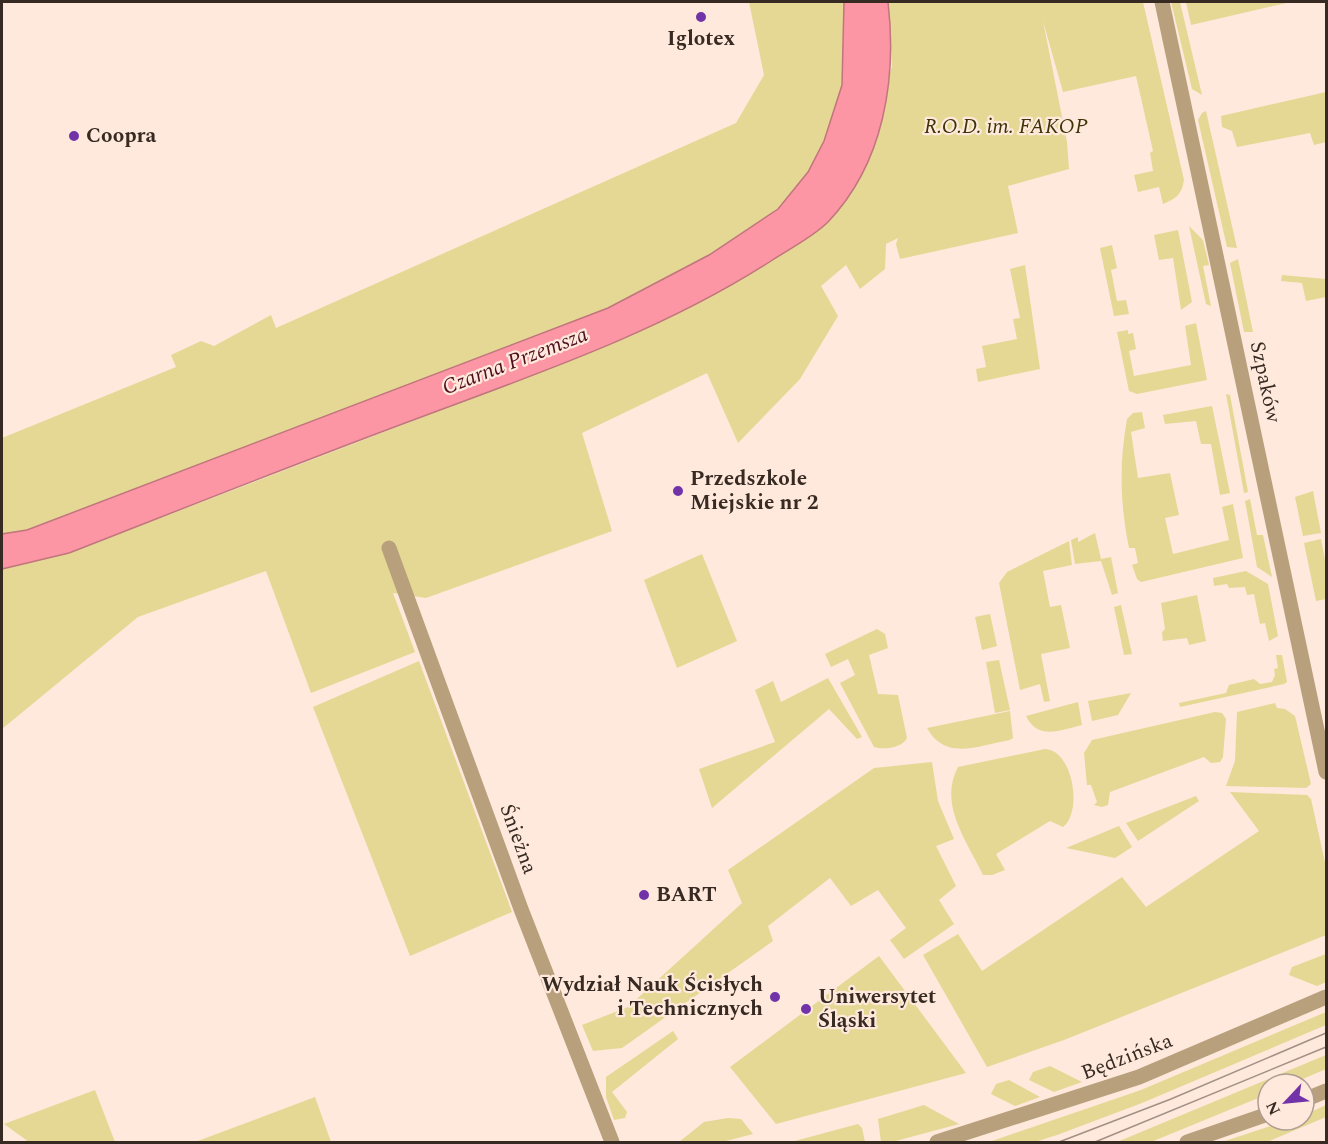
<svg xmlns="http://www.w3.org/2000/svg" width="1328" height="1144" font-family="Spectral,serif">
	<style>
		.green { fill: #e5d894 }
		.water { fill: #fc95a4; stroke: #c1757d; stroke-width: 1.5 }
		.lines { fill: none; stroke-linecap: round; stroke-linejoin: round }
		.minor { stroke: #b8a07c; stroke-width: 15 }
		.tertiary { stroke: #b8a07c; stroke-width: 15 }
		.tram { stroke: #a19085; stroke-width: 1.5 }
		.poi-dot { fill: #7233a8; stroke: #fee9dc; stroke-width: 2 }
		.labels { text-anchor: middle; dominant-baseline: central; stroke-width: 4.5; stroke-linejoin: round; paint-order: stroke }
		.poi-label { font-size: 21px; font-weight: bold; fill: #372a22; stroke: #fee9dc; text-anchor: start }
		.park-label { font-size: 21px; font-style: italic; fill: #3c3407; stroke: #fee9dc }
		.street-label { font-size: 21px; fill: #372a22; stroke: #fee9dc }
		.water-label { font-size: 22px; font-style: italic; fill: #4e0f1f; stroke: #fee9dc }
	</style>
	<rect width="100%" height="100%" fill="#fee9dc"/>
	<!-- green -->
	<g class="green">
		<path d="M749,2H844L845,7L842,85L824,141L808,172L778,209L709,255L608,308L27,530L2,534V438L176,367L171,355L201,341L214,346L271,315L276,328L736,123L764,75Z"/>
		<path d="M888,2H1143L1184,180C1182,194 1176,199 1163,204L1159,187L1138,192L1134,175L1153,171L1150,153L1153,151L1136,76L1063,92L1043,21L1067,142L1069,169L1008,186L1018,233L900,259L896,244L898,238L886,244L885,269L860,289L846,265L821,286L838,316L800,379L738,443L707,373L582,433L612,531L426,598L393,593L415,652L311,693L266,571L138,617L2,729V569L69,553L600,349L746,277L793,247L827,223L892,67Z"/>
		<path d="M1171,2H1180L1202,95L1192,89Z"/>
		<path d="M1186,2H1291L1191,25Z"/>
		<path d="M1326,92V142L1314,145L1310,133L1237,147L1232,131L1222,127L1221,116Z"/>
		<path d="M1206,111L1237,248L1227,247L1198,120L1202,113Z"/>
		<path d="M1189,226L1203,240L1209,265L1203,266L1211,306L1206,304Z"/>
		<path d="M1178,230L1192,302L1181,310L1173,258L1159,260L1154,235Z"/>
		<path d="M1112,245L1117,268L1111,270L1117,301L1126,300L1129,314L1114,316L1100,248Z"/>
		<path d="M1238,259L1253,332H1244L1230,263Z"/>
		<path d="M1025,265L1040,369L978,382L976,369L986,367L982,346L1017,339L1013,319L1020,318L1010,269Z"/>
		<path d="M1282,275L1326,279V297L1306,301L1302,283L1281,281Z"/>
		<path d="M1196,323L1207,380L1137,394L1129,391L1117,332L1128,330V334L1133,333L1136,349L1129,351L1134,376L1191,365L1185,326Z"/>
		<path d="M1226,394L1230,395L1248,492L1244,493Z"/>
		<path d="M1212,406L1230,493L1220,495L1211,444H1201L1196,421L1165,424L1163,415Z"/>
		<path d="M1142,412L1145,428L1131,432L1138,478L1170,473L1179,515L1165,518L1173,554L1229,540L1222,507L1233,504L1243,558L1141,582L1137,579L1132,565L1138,563L1135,548H1129C1120,503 1119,464 1127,419L1133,413Z"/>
		<path d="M1313,491L1321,533L1303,536L1295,497Z"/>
		<path d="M1250,499L1257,535H1263L1272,577L1257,567L1245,501Z"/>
		<path d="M1095,533L1101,559L1111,557L1118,593L1112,595L1101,561L1075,564L1071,540L1078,537V542Z"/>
		<path d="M1321,539L1326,565V599L1316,601L1304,543Z"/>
		<path d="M1069,541L1072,565L1043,571L1050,607L1061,605L1070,648L1041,654L1050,701L1044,702L1040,684L1020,690L999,583L1007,572Z"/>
		<path d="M702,554L737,641L677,668L644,580Z"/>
		<path d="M1246,571L1268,584L1278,636L1269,641L1265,623L1260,624L1254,594L1247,595L1245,587L1229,588L1227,584L1214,586L1213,578Z"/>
		<path d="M1197,595L1206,641L1189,645L1187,638L1163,641L1162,632L1165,629L1161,603Z"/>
		<path d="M1121,605L1132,654L1124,655L1114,607Z"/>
		<path d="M990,614L997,646L982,650L975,617Z"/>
		<path d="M877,629L885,634L888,648L869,655L878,694L898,695L907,738C902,748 884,750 874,747L840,683L855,675L848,659L831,667L825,654Z"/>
		<path d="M1276,655H1282L1287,682L1284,684L1180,707L1179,703L1226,693L1229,685L1254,679L1260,684L1272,682L1275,675L1274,669L1278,668Z"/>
		<path d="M999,660L1010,710L995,713L986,662Z"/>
		<path d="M419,661L512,912L410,956L313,707Z"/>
		<path d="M828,678L862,737L857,739L829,709L712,808L699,769L775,742L755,690L773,681L781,702Z"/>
		<path d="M1131,693L1118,715L1092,721L1088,701Z"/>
		<path d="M1078,702L1082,725C1061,730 1038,741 1026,716Z"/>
		<path d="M1275,703L1277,708L1285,709L1295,716L1311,784L1306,788L1226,786L1235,761L1237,712Z"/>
		<path d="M1010,711L1013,738L1010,740C979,745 946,762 927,728Z"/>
		<path d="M1215,712L1222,713L1226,719L1223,757L1220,762L1211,763L1204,757L1110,792L1108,805L1102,807L1094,805L1097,802L1091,785H1087L1084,753L1092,740Z"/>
		<path d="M1045,749C1073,750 1083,812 1063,827L1050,821L996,854L1005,870L992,875H983C967,841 938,804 958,767Z"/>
		<path d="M932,762L938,801L954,839L936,846L956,886L939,900L954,924L904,959L890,940L906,928L878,890L851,906L830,878L768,926L773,941L622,1048L593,1051L582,1025L628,1007L742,903L728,870L874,768Z"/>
		<path d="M1230,792L1307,795L1311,799L1326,867V935L1064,1040L987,1067L923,955L958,934L982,971L1122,877L1146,907L1259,831Z"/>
		<path d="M1196,796L1199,801L1138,841L1126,823Z"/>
		<path d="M1119,826L1132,847L1115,858L1066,848Z"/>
		<path d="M1326,954V982L1317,986L1289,975L1292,967Z"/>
		<path d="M879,956L966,1073L776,1124L730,1067Z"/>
		<path d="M1326,1012V1025L1142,1103L1057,1135L1035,1142H989L1141,1090Z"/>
		<path d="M673,1031L678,1039L612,1092L627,1112L625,1118L614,1120L606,1097V1077Z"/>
		<path d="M1326,1055V1069L1291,1084H1268V1094L1151,1142H1117Z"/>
		<path d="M1050,1066L1082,1082L1054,1092L1029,1080L1033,1072Z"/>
		<path d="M1009,1080L1040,1097L1015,1106L991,1094L996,1084Z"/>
		<path d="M95,1090L115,1142H29L4,1124Z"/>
		<path d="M315,1097L331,1142H195Z"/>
		<path d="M924,1105L959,1124L892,1142H881L878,1119Z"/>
		<path d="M1326,1105V1117L1267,1142H1222L1289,1120H1304V1115Z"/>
		<path d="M728,1118L741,1119L753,1134L722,1142H679L704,1122Z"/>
		<path d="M858,1124L862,1128L865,1142H791Z"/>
	</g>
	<!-- water -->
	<path class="water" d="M844,2H888C897,79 884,163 828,222C813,237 789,249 771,261C664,330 542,372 424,416C305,460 187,507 69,553L2,569V534L27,530L608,308L709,255L778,209L808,172L824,141L842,85Z"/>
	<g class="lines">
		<!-- minor -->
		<g class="minor">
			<path d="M1162,2L1326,772"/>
			<path d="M389,548L521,909L612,1142"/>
		</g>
		<!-- tertiary -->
		<g class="tertiary">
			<path d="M1304,1100L1326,1091"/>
			<path d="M937,1142L1139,1077L1326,997"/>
			<path d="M1187,1142L1268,1114"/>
		</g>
		<!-- tram -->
		<g class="tram">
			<path d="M1059,1142L1171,1099L1326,1033"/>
			<path d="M1095,1142L1326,1047"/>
		</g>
	</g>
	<!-- markers -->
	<g class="poi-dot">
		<circle cx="701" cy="17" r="6"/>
		<circle cx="74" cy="136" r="6"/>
		<circle cx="678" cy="491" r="6"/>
		<circle cx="644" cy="895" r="6"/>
		<circle cx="775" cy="997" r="6"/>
		<circle cx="806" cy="1009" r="6"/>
	</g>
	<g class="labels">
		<!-- poi labels -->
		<g class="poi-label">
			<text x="701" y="39" text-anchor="middle">Iglotex</text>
			<text x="86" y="136">Coopra</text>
			<text x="690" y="479">Przedszkole<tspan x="690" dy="24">Miejskie nr 2</tspan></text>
			<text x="656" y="895">BART</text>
			<text x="763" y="985" text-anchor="end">Wydział Nauk Ścisłych<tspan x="763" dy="24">i Technicznych</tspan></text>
			<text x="818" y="997">Uniwersytet<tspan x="818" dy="24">Śląski</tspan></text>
		</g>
		<!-- park labels -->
		<g class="park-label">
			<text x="1006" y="127">R.O.D. im. FAKOP</text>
		</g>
		<!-- street labels -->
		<g class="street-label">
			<text transform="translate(1265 382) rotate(78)">Szpaków</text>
			<text transform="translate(518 839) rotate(70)">Śnieżna</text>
			<text transform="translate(1127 1057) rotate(-21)">Będzińska</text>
		</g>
		<!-- water labels -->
		<g class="water-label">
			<text transform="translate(515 361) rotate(-21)">Czarna Przemsza</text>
		</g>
	</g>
	<!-- border -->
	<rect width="1328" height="1144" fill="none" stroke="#372a22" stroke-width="6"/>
	<!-- north arrow -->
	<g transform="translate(1286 1102) rotate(244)"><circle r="28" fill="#fee9dc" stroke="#ae9d92" stroke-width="1.5"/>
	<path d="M0-4.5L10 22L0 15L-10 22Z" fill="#7233a8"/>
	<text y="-9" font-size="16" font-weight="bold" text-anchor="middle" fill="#372a22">N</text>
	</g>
</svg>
